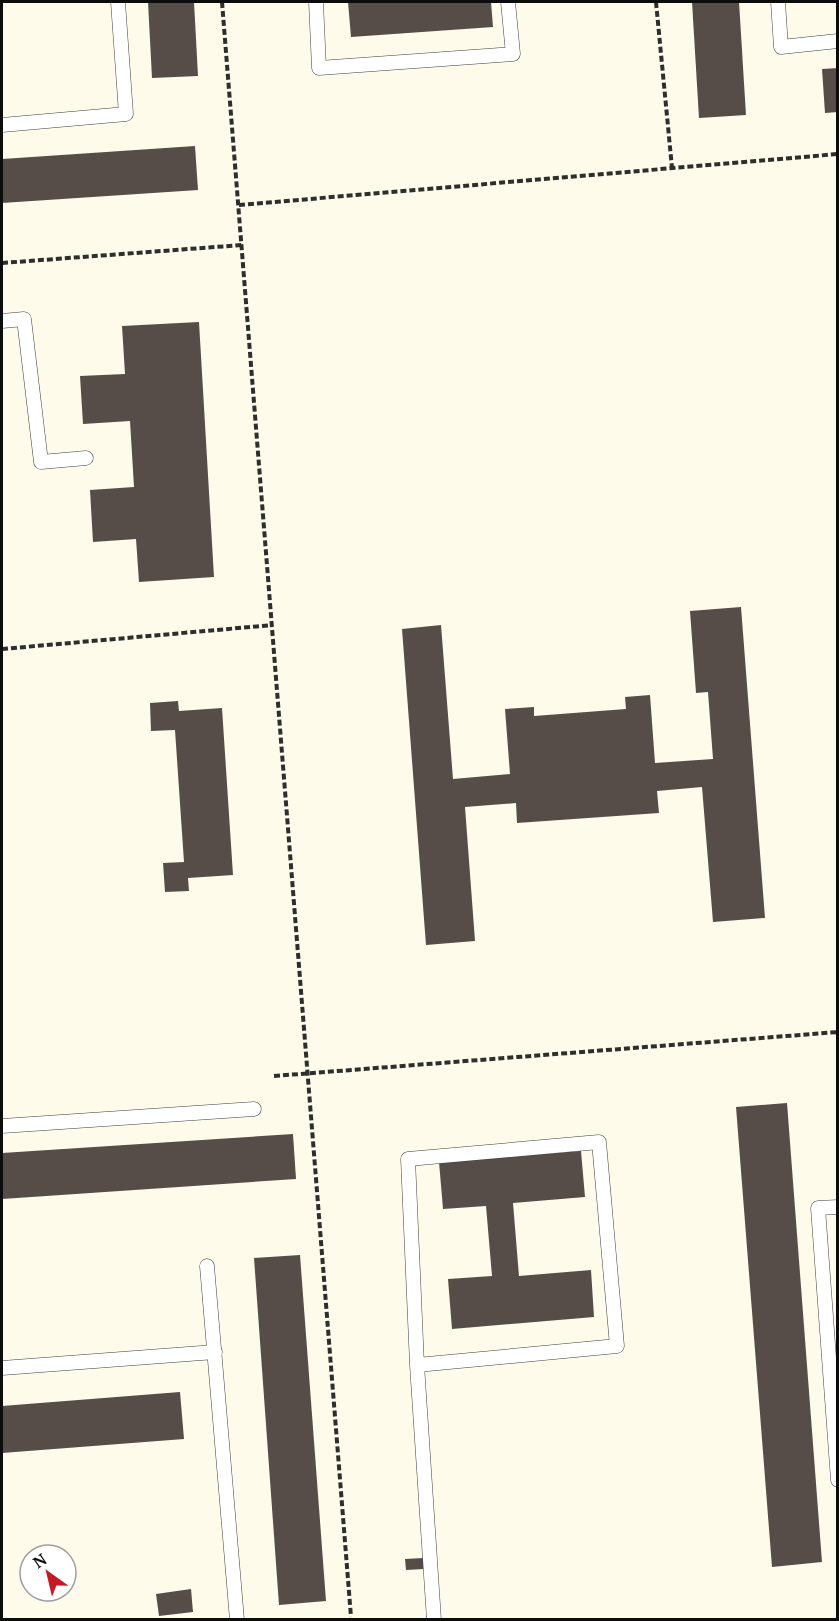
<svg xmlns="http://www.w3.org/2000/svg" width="839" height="1621" font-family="'PT Serif',serif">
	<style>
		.building { fill: #564d48 }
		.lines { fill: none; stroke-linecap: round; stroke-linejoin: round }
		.service-casing { stroke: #3f3f3f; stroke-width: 15 }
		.path { stroke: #2e2e2e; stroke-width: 4; stroke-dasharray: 6 3; stroke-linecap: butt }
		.service { stroke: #fff; stroke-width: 14 }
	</style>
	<rect width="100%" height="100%" fill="#fffbeb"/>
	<!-- building -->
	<g class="building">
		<path d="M148,2H194L198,76L152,78Z"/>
		<path d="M348,2H491L493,27L351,37Z"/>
		<path d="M692,2H739L746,115L699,118Z"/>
		<path d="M838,68V112L825,113L822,69Z"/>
		<path d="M195,146L198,190L2,203V159Z"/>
		<path d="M199,322L214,577L139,582L136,539L93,542L90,490L134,487L130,421L83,424L80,376L125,374L122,326Z"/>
		<path d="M741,607L765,918L713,922L702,787L657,791L659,813L517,823L516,803L465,807L475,941L426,945L402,629L441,625L453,779L510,774L505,709L534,707V716L626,709L625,697L650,695L655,763L713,759L708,692L696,693L690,611Z"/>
		<path d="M178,701L179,711L222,708L233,875L188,878L189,891L165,892L163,863L184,862L175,730L151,731L150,703Z"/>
		<path d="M787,1103L822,1562L772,1567L736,1107Z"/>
		<path d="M293,1134L296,1179L2,1199V1153Z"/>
		<path d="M581,1151L585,1197L513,1203L519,1276L591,1270L594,1317L452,1329L448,1279L492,1276L486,1206L443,1209L439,1162Z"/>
		<path d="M300,1255L326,1601L279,1605L254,1258Z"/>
		<path d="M180,1392L184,1439L2,1453V1406Z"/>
		<path d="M423,1558L424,1569L406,1570L405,1559Z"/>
		<path d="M191,1589L193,1612L159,1616L156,1594Z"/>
	</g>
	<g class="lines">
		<!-- service casing -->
		<g class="service-casing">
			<g id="service">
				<path d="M316,2L319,68L513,54L508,2"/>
				<path d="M778,2L781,47L838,41"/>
				<path d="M2,125L126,114L118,2"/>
				<path d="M2,321L24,319L41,462L86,458"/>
				<path d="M2,1126L254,1109"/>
				<path d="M838,1207L818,1208L838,1480"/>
				<path d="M207,1266L237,1620"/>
				<path d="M417,1365L617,1346L599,1142L408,1159L417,1365L434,1620"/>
				<path d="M2,1368L215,1352"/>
			</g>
		</g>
		<!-- path -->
		<g class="path">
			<path d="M222,2L351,1617"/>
			<path d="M656,2L672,168"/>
			<path d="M239,205L838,154"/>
			<path d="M2,263L242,245"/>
			<path d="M2,649L273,625"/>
			<path d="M274,1076L838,1032"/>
		</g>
		<!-- service -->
		<use href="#service" class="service"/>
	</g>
	<!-- border -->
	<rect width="839" height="1621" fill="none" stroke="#0c0c0c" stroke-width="6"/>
	<!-- north arrow -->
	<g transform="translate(48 1573) rotate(326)"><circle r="28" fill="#ffffff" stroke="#9e9e9e" stroke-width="1.5"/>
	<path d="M0-4.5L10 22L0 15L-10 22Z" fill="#c71923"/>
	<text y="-9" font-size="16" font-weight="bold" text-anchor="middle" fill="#0c0c0c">N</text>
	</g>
</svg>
